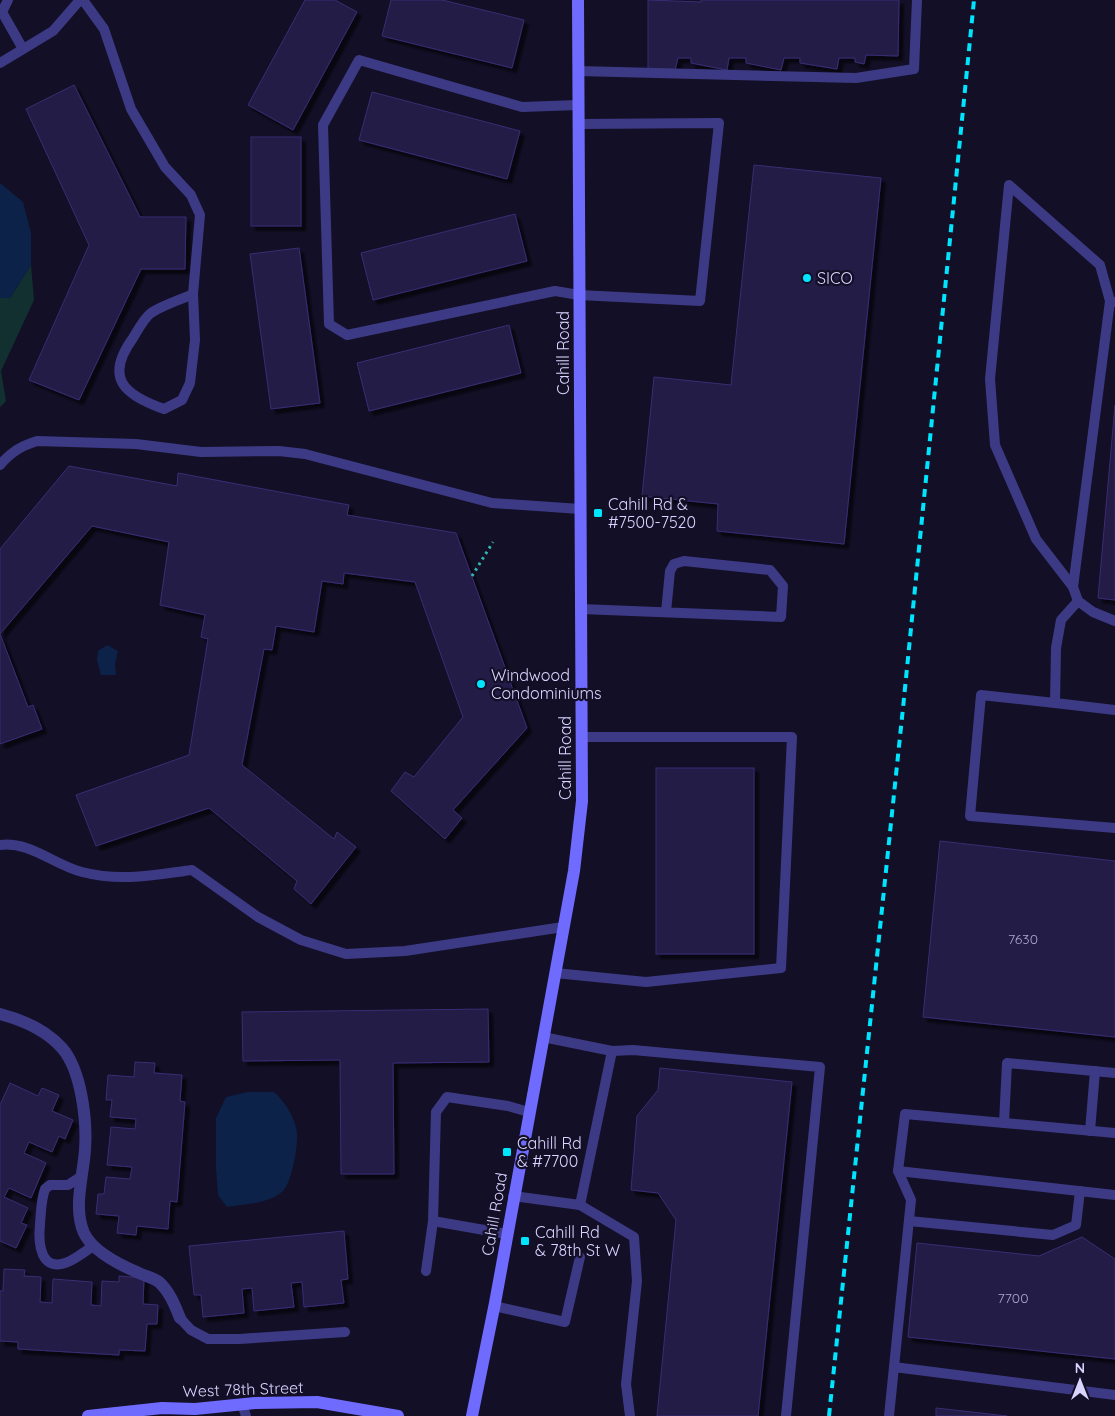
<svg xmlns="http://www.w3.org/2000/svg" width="1115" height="1416" font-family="Quicksand,sans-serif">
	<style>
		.green { fill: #12302f }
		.water { fill: #0c2248 }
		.building { fill: #241b47; stroke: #3b2d73; filter: url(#shadow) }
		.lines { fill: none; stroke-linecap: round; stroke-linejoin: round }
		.path { stroke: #2fb8b0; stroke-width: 3; stroke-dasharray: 2.5 4; stroke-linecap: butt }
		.lane { stroke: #3d3a85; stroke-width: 10 }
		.street { stroke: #3d3a85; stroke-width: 12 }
		.secondary { stroke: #6f6bff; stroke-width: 12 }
		.rail { stroke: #00e5ff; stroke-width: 4; stroke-dasharray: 8 6; stroke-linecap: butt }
		.poi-dot { fill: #00e5ff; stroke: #130f26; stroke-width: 2 }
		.labels { text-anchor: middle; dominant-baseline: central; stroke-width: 4.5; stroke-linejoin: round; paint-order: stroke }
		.number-label { font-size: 14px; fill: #aca6d1 }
		.poi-label { font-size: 16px; fill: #d9d4ff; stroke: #130f26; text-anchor: start }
		.street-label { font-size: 16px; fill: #d9d4ff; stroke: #130f26 }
	</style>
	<defs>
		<filter id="shadow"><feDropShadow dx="4.5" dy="4.5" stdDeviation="1" flood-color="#0009"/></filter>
	</defs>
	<rect width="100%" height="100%" fill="#130f26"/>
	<!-- green -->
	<path class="green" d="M31,265L34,300L1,371L6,401L0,407V298H10Z"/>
	<!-- water -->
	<g class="water">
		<path d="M0,183L23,202L31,233V265L10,298H0Z"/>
		<path d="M107,645L118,651L115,664L116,675H101L97,660L98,651Z"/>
		<path d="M248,1092H274C284,1101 293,1114 296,1128C300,1139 292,1183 283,1191C269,1204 244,1204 227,1207L218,1195L216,1168V1118L226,1097Z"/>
	</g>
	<!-- building -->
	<g class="building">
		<path d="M305,0H335L357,12L293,130L248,105Z"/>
		<path d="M391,0H442L524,20L512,68L382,36Z"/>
		<path d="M648,0L701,2V0H899L898,56L866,55L864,64L855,62V58H839L837,69L800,63V58H784L781,70L746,63V58H729L727,70L691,63V58H678L675,70H648Z"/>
		<path d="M74,85L140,217H186L185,269H141L79,400L29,380L89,245L26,109Z"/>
		<path d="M372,92L520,131L507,179L359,140Z"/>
		<rect x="251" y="137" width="50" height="89"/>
		<path d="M754,165L881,178L844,544L717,531L718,504L642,496L654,377L731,385Z"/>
		<path d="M515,214L527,261L373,300L361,253Z"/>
		<path d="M299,248L320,403L271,409L250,254Z"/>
		<path d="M509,325L521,373L369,411L357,363Z"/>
		<path d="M1115,405V600L1098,598Z"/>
		<path d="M69,466L177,486L178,473L349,505L347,515L456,533L527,728L453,810L462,818L445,839L391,791L405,772L414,777L463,717L415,582L344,573L343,584L322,581L314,632L276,626L272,650L264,649L242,765L334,839L337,832L356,847L311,904L294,889L297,881L209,808L96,846L76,795L189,755L208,639L201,637L205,615L160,605L169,542L92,526L0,634V549Z"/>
		<path d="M0,634L28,707L33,705L42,729L0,744Z"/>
		<rect x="656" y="768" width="98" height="186"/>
		<path d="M940,841L1115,861V1037L923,1017Z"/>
		<path d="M488,1009L489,1062L393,1063L394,1174H341L340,1060L243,1061L242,1012Z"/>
		<path d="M135,1062L155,1063L154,1073L182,1075L180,1101L185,1102L177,1202L170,1201L168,1229L137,1226L136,1235L117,1233L119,1216L96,1214L98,1194H104L106,1177L130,1179L132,1167L107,1165L111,1127L135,1129L136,1119L110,1117L112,1100H106L108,1075L134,1077Z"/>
		<path d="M660,1068L792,1082L758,1416H657L676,1220L658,1193L631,1190L637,1116L658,1090Z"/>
		<path d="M10,1083L38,1096L42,1088L59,1095L52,1111L73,1120L65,1139L59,1136L52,1152L29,1142L24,1153L46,1163L31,1198L9,1188L4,1197L28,1208L21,1223L27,1225L16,1248L0,1241V1105Z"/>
		<path d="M344,1231L348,1279L341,1280L344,1303L304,1307L302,1282L291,1283L294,1307L254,1311L252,1288L242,1289L244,1313L203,1317L201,1295H194L189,1246Z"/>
		<path d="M1082,1237L1115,1259V1359L908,1337L917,1243L1039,1256Z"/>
		<path d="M4,1269L25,1270L24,1276L41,1277L40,1302L52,1303L53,1279L92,1282L91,1305L101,1306L102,1281L119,1282V1276L144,1278L143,1304L158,1305L157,1324H147L145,1351L119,1350V1355L18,1349V1342L0,1341V1291H3Z"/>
		<path d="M936,1408L1007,1416H936Z"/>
	</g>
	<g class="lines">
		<!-- path -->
		<path class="path" d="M472,576L493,542"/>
		<!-- lane -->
		<g class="lane">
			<path d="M8,0L2,12L23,49"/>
			<path d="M83,0L104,29L131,109L165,167L191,195L200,215L193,294L195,340L190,383L182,400L164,409C124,395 104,378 133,338C138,330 144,318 151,313C163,305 180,300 193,294"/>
			<path d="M0,63L53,31L80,0"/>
			<path d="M578,71L856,78L914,69L917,0"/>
			<path d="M578,105L522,107L359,60L323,125L329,324L347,335L555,291L579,295L700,301L719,123L578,124"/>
			<path d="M1115,302L1110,301L1100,265L1009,185L990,379L995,445L1036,539L1073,587L1078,601L1093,612L1115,621"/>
			<path d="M0,465C11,452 21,446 37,441L136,444L201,452L279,451L305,454L492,503L580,509"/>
			<path d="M1073,587L1110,301"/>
			<path d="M1078,601L1061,620L1056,648L1055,703L1115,710"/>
			<path d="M581,609L781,617L783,586L770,570L684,561L674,564L670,571L666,612"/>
			<path d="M1055,703L981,695L970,816L1115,828"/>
			<path d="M0,845C30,841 54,865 82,872C121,882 154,875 192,870L258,917L301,940L346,954L405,951L563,927"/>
			<path d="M555,973L646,982L781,968L792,737H581"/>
			<path d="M543,1037L612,1051L633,1050L820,1067L786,1416"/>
			<path d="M1115,1073L1007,1063L1004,1123L1115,1133"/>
			<path d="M1090,1131L1095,1071"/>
			<path d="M898,1171L1115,1195"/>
			<path d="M82,1176L68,1185H50L45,1189C41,1200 41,1212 40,1224C38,1243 40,1275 70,1261C78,1257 86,1251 93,1246"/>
			<path d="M513,1196L580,1205L634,1237L637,1281L626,1384L630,1416"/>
			<path d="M580,1205L612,1051"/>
			<path d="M433,1221L507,1234"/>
			<path d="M909,1221L1053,1235L1076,1225L1080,1191"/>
			<path d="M426,1271L433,1221L436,1112L447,1097L508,1106L529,1112"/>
			<path d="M494,1306L565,1322L580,1257"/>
			<path d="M180,1318L191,1330L208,1339H239L345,1332"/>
			<path d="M894,1367L1115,1395"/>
			<path d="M242,1404L246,1416"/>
			<path d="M889,1416L911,1200L898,1171L905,1114L1004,1123"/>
		</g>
		<!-- street -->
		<path class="street" d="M0,1014C23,1020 46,1030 62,1048C82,1071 87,1122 85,1150C83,1177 73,1208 84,1233C93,1252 120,1265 139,1273C145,1276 154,1278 159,1282C170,1292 175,1306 180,1318"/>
		<!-- secondary -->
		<g class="secondary">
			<path d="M88,1416L162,1408L195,1409L255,1403L317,1402L398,1416"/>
			<path d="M472,1416L495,1303L574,871L582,801L578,0"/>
		</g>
		<!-- rail -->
		<path class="rail" d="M829,1416L903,708L974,0"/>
	</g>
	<!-- markers -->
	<g class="poi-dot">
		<circle cx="807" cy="278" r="5"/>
		<rect x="593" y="508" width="10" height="10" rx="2.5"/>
		<circle cx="481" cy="684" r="5"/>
		<rect x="502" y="1147" width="10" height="10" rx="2.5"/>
		<rect x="520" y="1236" width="10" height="10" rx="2.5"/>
	</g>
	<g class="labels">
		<!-- number labels -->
		<g class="number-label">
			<text x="1023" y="939">7630</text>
			<text x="1013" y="1298">7700</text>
		</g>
		<!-- poi labels -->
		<g class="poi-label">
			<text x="817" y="278">SICO</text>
			<text x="608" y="504">Cahill Rd &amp;<tspan x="608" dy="18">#7500-7520</tspan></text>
			<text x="491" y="675">Windwood<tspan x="491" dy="18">Condominiums</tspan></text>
			<text x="517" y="1143">Cahill Rd<tspan x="517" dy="18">&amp; #7700</tspan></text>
			<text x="535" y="1232">Cahill Rd<tspan x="535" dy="18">&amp; 78th St W</tspan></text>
		</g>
		<!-- street labels -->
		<g class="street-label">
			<text transform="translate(563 353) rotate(-90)">Cahill Road</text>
			<text transform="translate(565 758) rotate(-90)">Cahill Road</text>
			<text transform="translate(494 1214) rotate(-80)">Cahill Road</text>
			<text transform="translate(243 1389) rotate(-2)">West 78th Street</text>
		</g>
	</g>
	<!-- north arrow -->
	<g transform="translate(1080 1381)" stroke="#130f26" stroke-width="4" paint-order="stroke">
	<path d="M0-4L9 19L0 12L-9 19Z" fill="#d9d4ff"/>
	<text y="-8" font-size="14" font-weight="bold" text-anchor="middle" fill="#d9d4ff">N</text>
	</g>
</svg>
